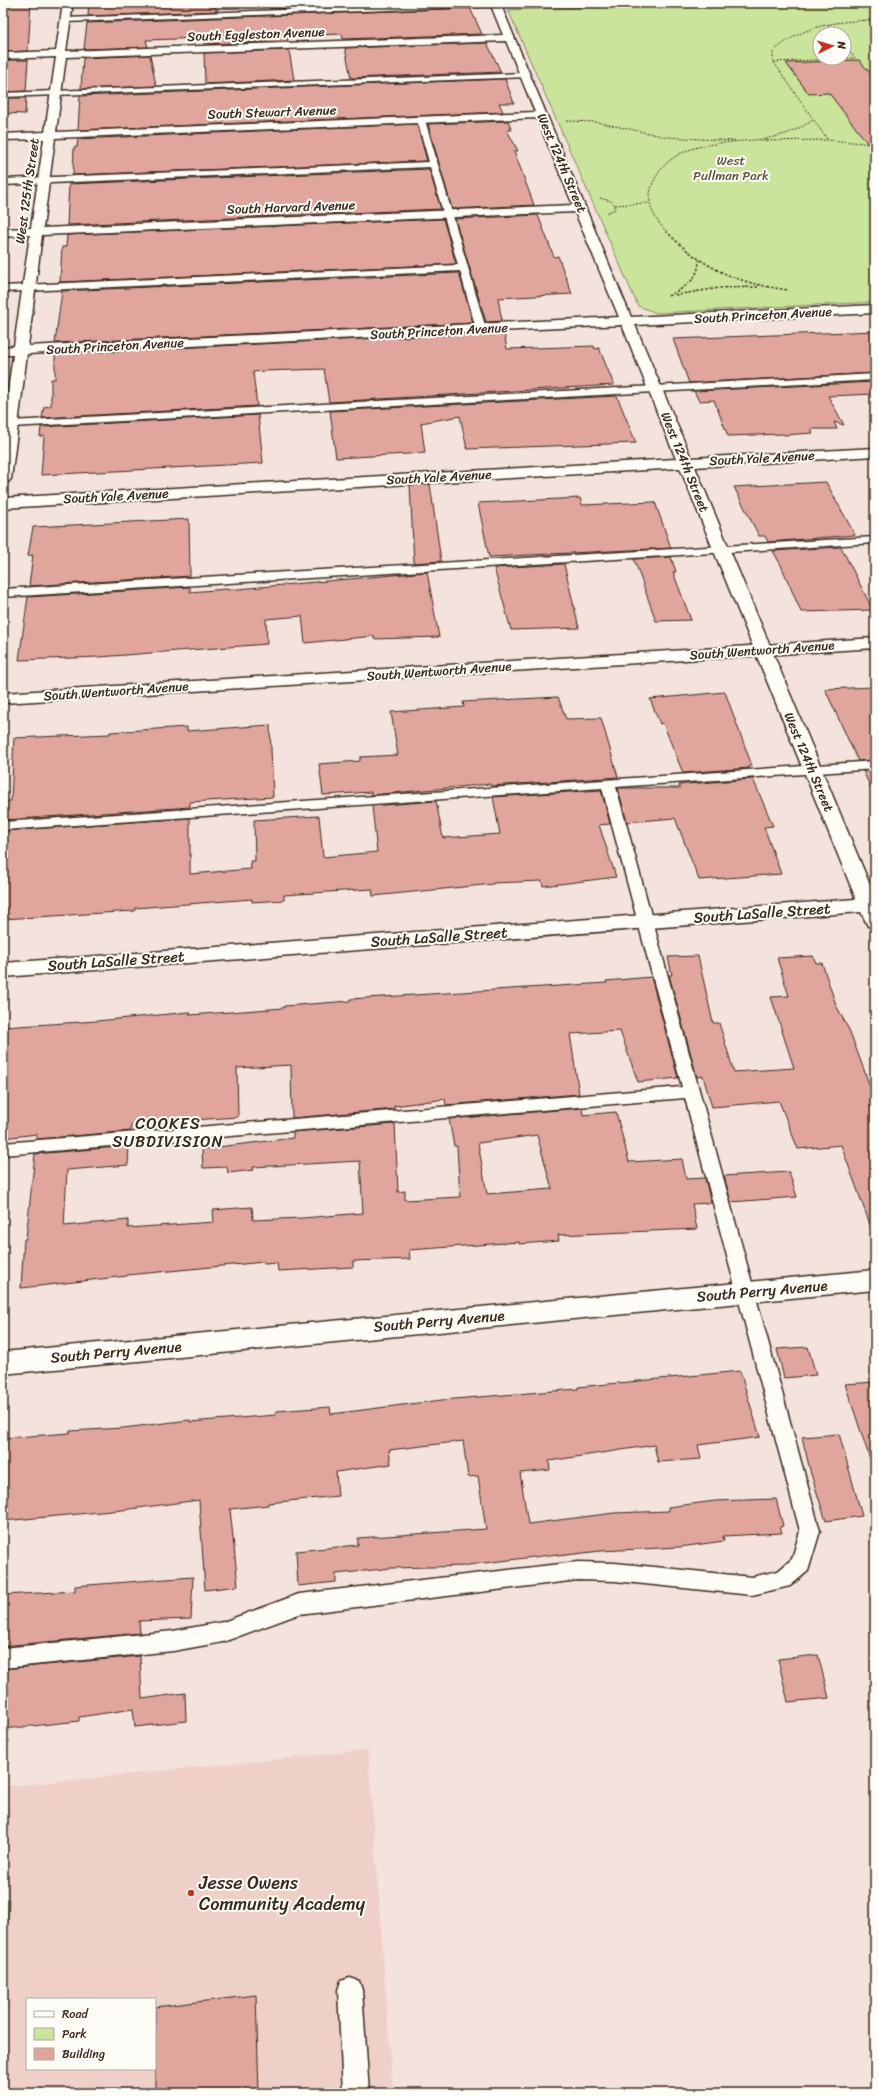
<svg xmlns="http://www.w3.org/2000/svg" width="878" height="2096" font-family="Sriracha,sans-serif">
	<style>
		.built { fill: #eed0c9; fill-rule: evenodd }
		.green { fill: #cae49b; stroke: #82875c; fill-rule: evenodd }
		.building { fill: #e0a69e; stroke: #3b2a1e; fill-rule: evenodd }
		.lines { fill: none; stroke-linecap: round; stroke-linejoin: round }
		.service-casing { stroke: #3b2a1e; stroke-width: 3 }
		.minor-casing { stroke: #3b2a1e; stroke-width: 3 }
		.tertiary-casing { stroke: #3b2a1e; stroke-width: 3 }
		.path-far1 { stroke: #3b2a1e; stroke-width: 1; stroke-dasharray: 2 1.5; stroke-linecap: butt }
		.path { stroke: #3b2a1e; stroke-width: 1.5; stroke-dasharray: 2.5 2; stroke-linecap: butt }
		.service { fill: #fdfcf7; fill-rule: evenodd }
		.minor { fill: #fdfcf7; fill-rule: evenodd }
		.tertiary { fill: #fdfcf7; fill-rule: evenodd }
		.poi-dot { fill: #c8321e; stroke: #fdfcf7; stroke-width: 1.5 }
		.labels { text-anchor: middle; dominant-baseline: central; stroke-width: 4; stroke-linejoin: round; paint-order: stroke }
		.far-street-label { font-size: 13px; fill: #3b2a1e; stroke: #fdfcf7 }
		.far-park-label { font-size: 13px; fill: #5f583d; stroke: #fdfcf7 }
		.street-label { font-size: 15px; fill: #3b2a1e; stroke: #fdfcf7 }
		.neighbourhood-label { font-size: 16px; letter-spacing: 1px; fill: #3b2a1e; stroke: #fdfcf7 }
		.near-poi-label { font-size: 18px; fill: #3b2a1e; stroke: #fdfcf7; text-anchor: start }
	</style>
	<rect width="100%" height="100%" fill="#f4e2dc"/>
	<filter id="ink" filterUnits="userSpaceOnUse"><feTurbulence type="fractalNoise" baseFrequency=".025" numOctaves="2"/><feDisplacementMap in="SourceGraphic" scale="8" xChannelSelector="R" yChannelSelector="G"/><feConvolveMatrix kernelMatrix="1 2 1 2 8 2 1 2 1" color-interpolation-filters="sRGB"/></filter>
	<g filter="url(#ink)">
		<!-- built -->
		<g class="built">
			<path d="M505,3H697L508,10Z"/>
			<path d="M368,1750L393,2093H3V1787ZM27,1999H155V2069H27Z"/>
		</g>
		<!-- green -->
		<g class="green">
			<path d="M692,3H875V302L657,313L638,306L508,10ZM820,34H844V58H820Z"/>
			<path d="M9,1899L3,2012V1900Z"/>
		</g>
		<!-- building -->
		<g class="building">
			<path d="M3,3H31L28,51L3,52Z"/>
			<path d="M89,3H214L215,9H218V11L88,16Z"/>
			<path d="M374,3H428L270,9V6Z"/>
			<path d="M470,8L482,34L343,39L342,34L287,36L288,41L204,44V38L146,40L148,47L84,49L87,23Z"/>
			<path d="M487,43L501,72L351,78L345,48Z"/>
			<path d="M289,50L294,80L205,84L204,53Z"/>
			<path d="M150,55L156,86L81,89L83,58Z"/>
			<path d="M3,60H28L26,91L3,92Z"/>
			<path d="M859,60L875,79V153L829,93L809,94L786,63Z"/>
			<path d="M505,79L514,103H499L503,112L78,130L80,96Z"/>
			<path d="M3,98H26L25,114L3,113Z"/>
			<path d="M508,121L512,130H507L518,151H514L534,205L452,209L428,124Z"/>
			<path d="M417,124L427,161L73,175L74,147H77L78,139Z"/>
			<path d="M429,169L441,209L67,225L69,184Z"/>
			<path d="M538,215L554,257L558,256L572,294L498,298L502,321L486,322L455,219Z"/>
			<path d="M443,219L456,264L60,282L62,247H66L67,235Z"/>
			<path d="M459,273L473,323L55,343L62,291Z"/>
			<path d="M875,331V373L689,383L673,339Z"/>
			<path d="M504,332L507,349L594,346L595,349L599,348L614,385L329,402L324,369L264,371L253,372L257,406L42,418L44,407L51,406V379H55V354Z"/>
			<path d="M875,382V394L828,396L844,425L834,422L837,429H811L813,433L784,435L783,434L728,436L714,400L699,401L694,391Z"/>
			<path d="M617,396L636,443L467,449L460,416L421,423L425,453L336,458L330,411Z"/>
			<path d="M258,415L263,463L41,475L44,436L40,437L41,427Z"/>
			<path d="M826,482L855,535L768,542L765,536H759L734,487Z"/>
			<path d="M430,484L441,561L414,563L410,485Z"/>
			<path d="M580,498L582,505L655,502L671,548L489,557L478,503Z"/>
			<path d="M189,519L190,576L29,586L33,555L28,556L33,527Z"/>
			<path d="M841,547L873,610L801,612L781,565L773,551Z"/>
			<path d="M671,557L676,572H673L691,620L656,621L634,559Z"/>
			<path d="M564,564L579,628L511,630L494,568Z"/>
			<path d="M427,572L439,637L374,639V636L305,643L302,616L266,619L267,644L99,657L19,660L28,597L190,587V592L227,589V590Z"/>
			<path d="M875,687V760L858,761L825,689Z"/>
			<path d="M725,692L752,766H748L749,768L683,773L663,723L660,724L650,699Z"/>
			<path d="M558,697L566,719L601,718L618,777L491,786L490,784L371,795V792L323,795L319,764L360,761V757L398,755L391,712L464,707L463,702Z"/>
			<path d="M270,725L273,797L190,802V807L3,820V801H11L14,738L110,734V732L187,727V731Z"/>
			<path d="M875,770V797L863,771Z"/>
			<path d="M753,779L773,826L764,827L781,874L699,880L675,818L627,822L618,788H680L679,785L687,784Z"/>
			<path d="M601,790L610,824L599,825L616,877L543,886L542,881L493,883V884L373,896L372,889L284,895V900L252,902V899L135,908V911L3,919V831L190,818V874L251,869L250,861H255L254,820L319,816L323,857L377,852L372,806L436,801L443,838L500,834L493,797Z"/>
			<path d="M698,956L713,1023H719L734,1072L794,1068L771,997L789,996L777,958L813,956L816,963H822L836,1005L850,1032L875,1100V1230H872L841,1145L798,1149L779,1101L712,1107L703,1076L697,1077L669,975H672L668,957Z"/>
			<path d="M651,977L678,1078L638,1082L620,1031L570,1034L579,1094L446,1105L445,1099L394,1106V1109L292,1118L291,1065L237,1068L238,1117L131,1124V1131L37,1139V1134L3,1138V1027L97,1021L190,1012V1015L284,1008V1006L350,1001V999L607,983L606,981Z"/>
			<path d="M582,1108L583,1115L616,1112L629,1162L682,1159L686,1179L705,1178L711,1203L692,1204L697,1229L558,1235L559,1241L519,1244V1242L409,1250L410,1259L353,1261V1267L278,1271L277,1263L264,1264V1262L127,1275V1276L21,1288L24,1239H26L35,1154L129,1146L128,1165L67,1170L64,1226L128,1220V1228L214,1222L213,1210L252,1207L253,1220L303,1218L363,1213L360,1161L253,1167L254,1170L228,1173L227,1167L203,1168L202,1149L293,1138V1132L395,1124L398,1192L405,1191V1200L460,1197L457,1146H454L449,1119ZM537,1135L552,1189L487,1194L478,1143Z"/>
			<path d="M789,1172L797,1197L731,1202L724,1176Z"/>
			<path d="M808,1347L816,1375L784,1378L777,1349Z"/>
			<path d="M740,1371L760,1437L698,1445L701,1459L658,1462L654,1445L549,1461L550,1470L520,1473L528,1524L614,1513L669,1511L668,1507L715,1501L776,1499L783,1526L780,1527L782,1533L723,1536L724,1541L680,1547L600,1551L558,1556V1554L468,1565V1566L392,1568L336,1574V1582L298,1586L296,1551L358,1545V1538L486,1529L478,1476L468,1477L463,1441L389,1450L391,1464L336,1472L338,1496L268,1503V1505L230,1509L238,1586L205,1590L199,1500L122,1510L3,1521V1438L70,1433V1431L123,1428L190,1420V1422L276,1415V1411L330,1407L331,1414L442,1400L578,1389V1387Z"/>
			<path d="M875,1382V1458L870,1459L845,1384Z"/>
			<path d="M839,1434L862,1516L826,1521L811,1474L802,1437Z"/>
			<path d="M193,1577L191,1619L139,1621L140,1633L3,1646V1595L75,1591V1586Z"/>
			<path d="M818,1655L829,1698L788,1702L778,1659Z"/>
			<path d="M140,1656L142,1699L185,1693L186,1721L135,1727L133,1709L79,1717V1721L3,1729V1669Z"/>
			<path d="M256,1995L259,2093H155V2007Z"/>
		</g>
		<g class="lines">
			<!-- service casing -->
			<g class="service-casing">
				<g id="service">
					<path d="M468,3L499,4L496,6L66,22L63,20L66,18Z"/>
					<path d="M525,73H528V77L3,97V93Z"/>
					<path d="M418,118L425,120L486,329L484,331L481,332L476,329L460,271L3,292V286L458,265L430,167L3,185V179L429,162L417,120Z"/>
					<path d="M875,374V380L11,427L6,424L11,421Z"/>
					<path d="M875,537V543L3,597V589Z"/>
					<path d="M875,761V769L616,787L820,1531L808,1571L790,1586L752,1595L615,1581L578,1580L299,1614L223,1642L173,1651L3,1668V1648L173,1631L223,1622L299,1594L578,1562L615,1563L752,1577L778,1571L792,1559L800,1531L685,1098L3,1155V1143L682,1087L602,788L3,830V822Z"/>
					<path d="M350,1978L359,1981L362,1990L369,2093H343L338,1990L341,1981Z"/>
				</g>
			</g>
			<!-- minor casing -->
			<g class="minor-casing">
				<g id="minor">
					<path d="M63,3H73L66,51L503,35L490,3H500L631,317L875,305V313L635,325L691,458L875,448V456L695,467L875,897V928L868,926L861,912L3,977V963L856,899L680,468L3,508V498L676,459L622,325L27,354L11,479L8,482L3,484V426L13,355H3V347L14,346L30,235L3,237V229L31,228L44,139L3,140V134L45,132L56,57L3,59V53L56,51ZM506,41L535,112L56,132L66,57ZM537,118L573,205L43,228L55,138ZM575,212L619,317L28,346L42,235Z"/>
					<path d="M875,1270V1290L3,1374V1352Z"/>
				</g>
			</g>
			<!-- tertiary casing -->
			<g class="tertiary-casing">
				<path id="tertiary" d="M875,638V648L3,703V693Z"/>
			</g>
			<!-- path-far1 -->
			<g class="path-far1">
				<path d="M828,24L836,34"/>
				<path d="M774,62L855,58L844,44"/>
				<path d="M567,121L596,122L667,137L735,141"/>
				<path d="M827,139L773,61V52C802,25 837,21 875,20"/>
				<path d="M760,141L828,140L875,144"/>
				<path d="M869,142H875"/>
				<path d="M600,198L611,201L615,205V209L606,213"/>
				<path d="M615,205L648,203"/>
				<path d="M667,232C653,218 645,202 653,183C674,135 732,146 774,137C788,134 801,128 813,120"/>
			</g>
			<!-- path -->
			<g class="path">
				<path d="M666,231C702,268 738,284 789,290"/>
				<path d="M675,295L719,288L758,287"/>
				<path d="M668,296C684,288 699,280 699,260"/>
			</g>
			<!-- service -->
			<use href="#service" class="service"/>
			<!-- minor -->
			<use href="#minor" class="minor"/>
			<!-- tertiary -->
			<use href="#tertiary" class="tertiary"/>
		</g>
	</g>
	<!-- markers -->
	<circle class="poi-dot" cx="191" cy="1893" r="4"/>
	<g class="labels">
		<!-- far-street labels -->
		<g class="far-street-label">
			<text transform="translate(256 34) rotate(-2)">South Eggleston Avenue</text>
			<text transform="translate(272 112) rotate(-2)">South Stewart Avenue</text>
			<text transform="translate(562 163) rotate(67)">West 124th Street</text>
			<text transform="translate(27 191) rotate(-82)">West 125th Street</text>
			<text transform="translate(291 207) rotate(-2)">South Harvard Avenue</text>
			<text transform="translate(763 315) rotate(-3)">South Princeton Avenue</text>
			<text transform="translate(439 331) rotate(-3)">South Princeton Avenue</text>
			<text transform="translate(115 346) rotate(-3)">South Princeton Avenue</text>
			<text transform="translate(762 458) rotate(-3)">South Yale Avenue</text>
			<text transform="translate(685 462) rotate(68)">West 124th Street</text>
			<text transform="translate(439 477) rotate(-3)">South Yale Avenue</text>
			<text transform="translate(116 496) rotate(-3)">South Yale Avenue</text>
			<text transform="translate(762 650) rotate(-4)">South Wentworth Avenue</text>
			<text transform="translate(439 671) rotate(-4)">South Wentworth Avenue</text>
			<text transform="translate(116 691) rotate(-4)">South Wentworth Avenue</text>
			<text transform="translate(809 762) rotate(67)">West 124th Street</text>
		</g>
		<!-- far-park labels -->
		<g class="far-park-label">
			<text x="731" y="160">West<tspan x="731" dy="15">Pullman Park</tspan></text>
		</g>
		<!-- street labels -->
		<g class="street-label">
			<text transform="translate(762 913) rotate(-4)">South LaSalle Street</text>
			<text transform="translate(439 937) rotate(-4)">South LaSalle Street</text>
			<text transform="translate(116 961) rotate(-4)">South LaSalle Street</text>
			<text transform="translate(762 1291) rotate(-5)">South Perry Avenue</text>
			<text transform="translate(439 1321) rotate(-5)">South Perry Avenue</text>
			<text transform="translate(116 1352) rotate(-5)">South Perry Avenue</text>
		</g>
		<!-- neighbourhood labels -->
		<g class="neighbourhood-label">
			<text x="168" y="1123">COOKES<tspan x="168" dy="18">SUBDIVISION</tspan></text>
		</g>
		<!-- near-poi labels -->
		<g class="near-poi-label">
			<text x="199" y="1883">Jesse Owens<tspan x="199" dy="21">Community Academy</tspan></text>
		</g>
	</g>
	<!-- margin -->
	<rect width="878" height="2096" fill="none" stroke="#fdfcf7" stroke-width="16"/>
	<rect x="8" y="8" width="862" height="2080" fill="none" stroke="#3b2a1e" stroke-width="1.5" filter="url(#ink)"/>
	<!-- legend -->
	<rect x="26" y="1998" width="130" height="72" fill="#fdfcf7" stroke="#afa8a0"/>
	<rect x="34" y="2011" width="20" height="6" fill="#fdfcf7" stroke="#afa8a0"/>
	<text x="62" y="2018" font-size="12" fill="#3b2a1e">Road</text>
	<rect x="34" y="2028" width="20" height="12" fill="#cae49b" stroke="#afa8a0"/>
	<text x="62" y="2038" font-size="12" fill="#3b2a1e">Park</text>
	<rect x="34" y="2048" width="20" height="12" fill="#e0a69e" stroke="#afa8a0"/>
	<text x="62" y="2058" font-size="12" fill="#3b2a1e">Building</text>
	<!-- north arrow -->
	<g transform="translate(832 46) rotate(85)"><circle r="19" fill="#fdfcf7" stroke="#afa8a0"/>
	<path d="M0-3L7 15L0 10L-7 15Z" fill="#c8321e"/>
	<text y="-6" font-size="11" font-weight="bold" text-anchor="middle" fill="#3b2a1e">N</text>
	</g>
</svg>
